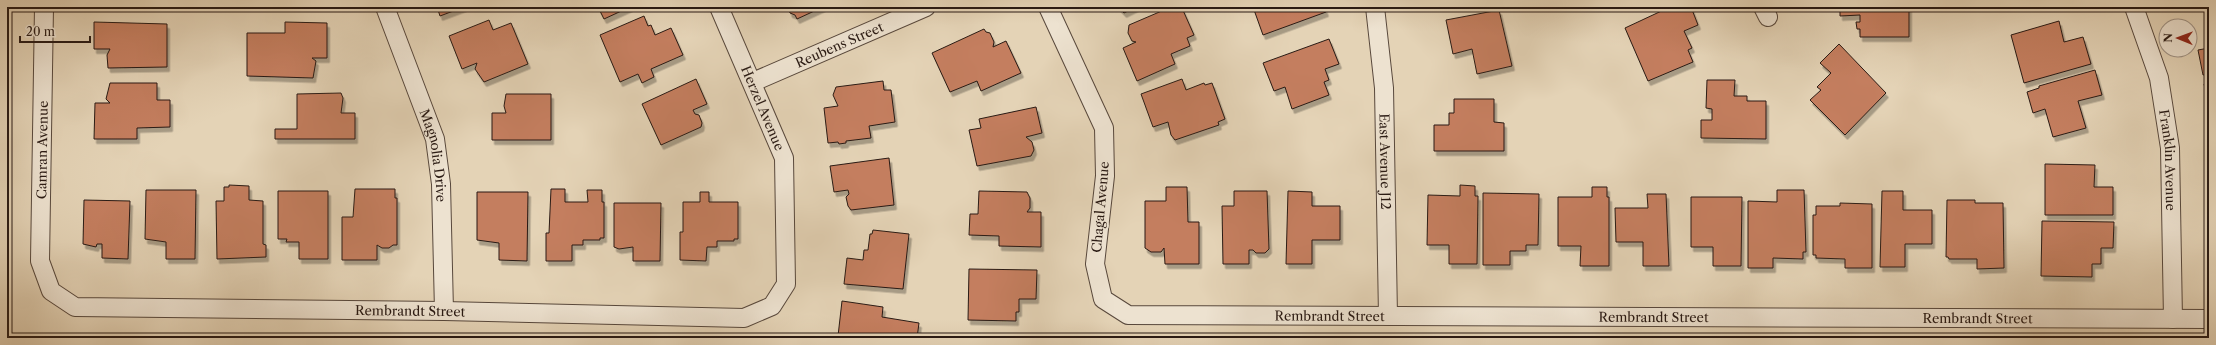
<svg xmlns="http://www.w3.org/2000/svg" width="2216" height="345" font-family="'Libre Caslon Text',serif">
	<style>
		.building { fill: #c47e5e; stroke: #291a14; filter: url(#shadow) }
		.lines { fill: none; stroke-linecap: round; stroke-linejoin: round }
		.minor-casing { stroke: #58483c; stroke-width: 20 }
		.minor { stroke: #ede2d0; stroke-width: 18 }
		.labels { text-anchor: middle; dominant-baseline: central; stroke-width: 4; stroke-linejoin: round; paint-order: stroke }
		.street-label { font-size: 13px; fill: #291a14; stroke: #ede2d0 }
	</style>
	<defs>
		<filter id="shadow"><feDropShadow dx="2.5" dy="4.5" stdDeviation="0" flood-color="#0004"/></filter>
	</defs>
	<rect width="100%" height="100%" fill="#e4d3b6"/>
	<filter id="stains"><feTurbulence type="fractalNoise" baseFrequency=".005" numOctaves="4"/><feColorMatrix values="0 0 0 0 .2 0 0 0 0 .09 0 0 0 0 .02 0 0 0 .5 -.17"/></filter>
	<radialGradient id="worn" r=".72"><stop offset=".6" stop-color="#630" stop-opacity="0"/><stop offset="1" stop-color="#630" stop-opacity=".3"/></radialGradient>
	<!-- building -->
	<g class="building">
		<path d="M437,7H464L440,16Z"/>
		<path d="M598,7H630L604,19Z"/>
		<path d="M788,7H823L797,19L795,15L790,13Z"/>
		<path d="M1118,7H1136L1124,13Z"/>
		<path d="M1171,7H1173L1175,11L1182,8L1194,35L1187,38L1190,46L1171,54L1175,64L1137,81L1123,48L1136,42L1132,41L1128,33L1129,25Z"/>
		<path d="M1253,7H1324L1326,12L1263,35Z"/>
		<path d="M1670,7H1691L1698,25L1684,31L1692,48L1688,50L1693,62L1648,81L1625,28Z"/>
		<path d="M1840,7H1909V37H1860V29H1857L1856,22H1860V15L1840,16Z"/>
		<path d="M1499,10L1512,66L1477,74L1472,49L1453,54L1446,20Z"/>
		<path d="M644,16L648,26L651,25L655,35L671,28L683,55L651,69L654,77L642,83L638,74L620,82L600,35Z"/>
		<path d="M489,20L493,30L511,23L528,64L484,82L475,69L477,63L462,69L449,36Z"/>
		<path d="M2059,21L2064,42L2083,37L2091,64L2024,83L2011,35Z"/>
		<path d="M94,22L167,24V67L108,68L107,55L110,49H94Z"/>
		<path d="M285,22L327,23V58H312L316,61L313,78L247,76V33H285Z"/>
		<path d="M984,29L986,32L990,33L994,42L993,47L1006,41L1021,73L981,91L977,81L950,92L932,53Z"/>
		<path d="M1329,39L1339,64L1325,69L1329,80L1324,82L1329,95L1292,109L1285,87L1274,91L1263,63Z"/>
		<path d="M1839,44L1886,93L1845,135L1810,100L1821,90L1817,87L1831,73L1820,63Z"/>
		<path d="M2209,48V74L2203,75L2198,50Z"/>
		<path d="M2095,70L2102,95L2078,101L2086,128L2053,137L2045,109L2033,113L2027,92L2039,88V86Z"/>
		<path d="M696,79L707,104L693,110L695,114L699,115L702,123L701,127L661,145L642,104Z"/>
		<path d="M1182,79L1186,90L1204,83L1205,85L1212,83L1225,119L1218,122L1219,125L1175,140L1171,135L1168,122L1153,127L1141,94Z"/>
		<path d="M1707,80H1735L1734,96H1747V101H1766V139L1701,138V120H1712V109L1706,108Z"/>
		<path d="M883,81L884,90H891L895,122L869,126L871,138L846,141V143L839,144L838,142L828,143L824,108L838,106L833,95L836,87Z"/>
		<path d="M110,83H157V100H170V127L137,128V139H94L95,103H110L106,99Z"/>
		<path d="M2209,83V105L2204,84Z"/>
		<path d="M341,93L343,98L341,113H355V139H275V129H297V94Z"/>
		<path d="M506,94H551V140H492V113H506L504,106Z"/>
		<path d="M1454,99H1494V122L1504,123V151H1434V125H1449V113H1454Z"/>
		<path d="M1036,107L1042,133L1026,137L1032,142L1034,150L1031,156L977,166L969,130L981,128L979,119Z"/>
		<path d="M889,158L894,205L851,210L848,206L846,197L849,194L848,190L834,192L830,166Z"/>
		<path d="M2045,164L2095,165L2094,187H2113V215H2045Z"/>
		<path d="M229,185L249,186V200L263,201V244L266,245V257L217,259L216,201H224V187H229Z"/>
		<path d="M1460,185L1475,186V196H1478L1477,264H1449V245H1427L1428,195L1460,196Z"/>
		<path d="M1166,187H1187L1188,222H1199V264H1165L1164,248L1161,252H1151L1145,248V201H1166Z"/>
		<path d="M1592,187H1607V197H1609V266H1580L1581,246H1558V197H1592Z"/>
		<path d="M355,189H395V198H397V245H393L389,248H382L377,245V260H342V217H353Z"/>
		<path d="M551,189H565V202H588L587,190H602V202H604V238H600V240H583V245H572V261H546V233H549Z"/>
		<path d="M146,190H196L195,259H166V242L145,239Z"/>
		<path d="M1777,190H1804L1806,252H1803V259L1773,258V268H1748V201L1777,202Z"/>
		<path d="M278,191H328V259H299V242H286L287,239H278Z"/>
		<path d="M979,191L1027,192L1030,198V208L1027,212H1041V247L999,246V236L969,235L970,214H978Z"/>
		<path d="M1234,191H1267L1269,249L1265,253H1256L1253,250H1249V264H1223L1222,206H1234Z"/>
		<path d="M1288,191L1312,192V206H1340V240H1312V264H1286Z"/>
		<path d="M1882,191H1903V210H1932V244H1905V267H1880Z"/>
		<path d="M477,192H528L527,261L499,260V243L477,240Z"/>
		<path d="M700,192H709V202H738V239H734V241H717V247H707L706,261L680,260V232H683V202H700Z"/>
		<path d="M1483,193L1539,194L1538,245H1526V251H1510V265H1483Z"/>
		<path d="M1647,194H1666L1669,266H1643V242H1616L1615,208H1648Z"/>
		<path d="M1691,197H1742L1741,266H1713V247H1691Z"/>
		<path d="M84,200L130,201L128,259L102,258V244H97L96,247L83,244Z"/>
		<path d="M1947,200H1975V203H2003L2004,268L1977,269V259H1949L1948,257H1946Z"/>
		<path d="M614,203H661L660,261H633V247L619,249L614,247Z"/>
		<path d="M1840,203L1872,204V268H1845V259L1816,258V255H1813V215H1816V206H1840Z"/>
		<path d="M2042,221L2114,222L2113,248H2101V264H2092V277L2041,276Z"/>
		<path d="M873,230L909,234L903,289L844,284L847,258L863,260L864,250H868L870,234H872Z"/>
		<path d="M969,269L1037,270L1036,299H1019V312H1016V321L968,320Z"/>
		<path d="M842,301L883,307L882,317L919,323L917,338H852L838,336Z"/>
	</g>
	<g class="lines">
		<!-- minor casing -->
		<g class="minor-casing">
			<g id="minor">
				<path id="s1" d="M44,7L40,261L51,291L75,307L444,311L744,318L772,306L786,284L784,158L719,7"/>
				<path id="s2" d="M385,7L435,139L441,184L444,311"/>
				<path id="s3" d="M1048,7L1104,128L1105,176L1095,264L1103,299L1128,315L2209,319"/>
				<path id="s4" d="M1375,7L1384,88L1388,316"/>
				<path d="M1763,7L1768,17"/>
				<path id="s5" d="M2134,7L2159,78L2170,148L2173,319"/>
				<path id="s6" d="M753,82L926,7"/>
			</g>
		</g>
		<!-- minor -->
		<use href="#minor" class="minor"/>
	</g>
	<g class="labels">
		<!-- street labels -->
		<g class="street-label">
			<text stroke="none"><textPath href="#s6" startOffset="94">Reubens Street</textPath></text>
			<text transform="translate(763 108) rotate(67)">Herzel Avenue</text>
			<text transform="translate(42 150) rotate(-89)">Camran Avenue</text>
			<text stroke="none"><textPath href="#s2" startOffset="157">Magnolia Drive</textPath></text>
			<text stroke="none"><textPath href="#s5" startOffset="158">Franklin Avenue</textPath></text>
			<text stroke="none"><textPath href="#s4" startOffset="155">East Avenue J12</textPath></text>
			<text transform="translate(1100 207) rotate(-85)">Chagal Avenue</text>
			<text stroke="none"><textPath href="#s1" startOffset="650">Rembrandt Street</textPath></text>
			<text stroke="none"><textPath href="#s3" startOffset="537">Rembrandt Street</textPath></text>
			<text stroke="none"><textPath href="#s3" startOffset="861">Rembrandt Street</textPath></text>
			<text stroke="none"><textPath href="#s3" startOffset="1185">Rembrandt Street</textPath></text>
		</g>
	</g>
	<!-- margin -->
	<rect width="2216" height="345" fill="none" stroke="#e4d3b6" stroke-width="24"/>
	<rect x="8" y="8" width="2200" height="329" fill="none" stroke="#291a14" stroke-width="2"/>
	<rect x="12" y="12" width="2192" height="321" fill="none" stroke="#291a14"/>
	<!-- north arrow -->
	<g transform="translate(2178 38) rotate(271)"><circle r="19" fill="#ede2d0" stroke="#9f9285"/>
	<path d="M0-3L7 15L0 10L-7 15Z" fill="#8f2418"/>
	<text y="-6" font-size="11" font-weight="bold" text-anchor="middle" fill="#291a14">N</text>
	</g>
	<!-- scale -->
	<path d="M20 36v6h70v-6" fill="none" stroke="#291a14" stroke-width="2"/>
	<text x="26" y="36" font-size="12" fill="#291a14" stroke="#ede2d0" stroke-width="3" paint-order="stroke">20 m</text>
	<rect width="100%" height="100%" filter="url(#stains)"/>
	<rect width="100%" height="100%" fill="url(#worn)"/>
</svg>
